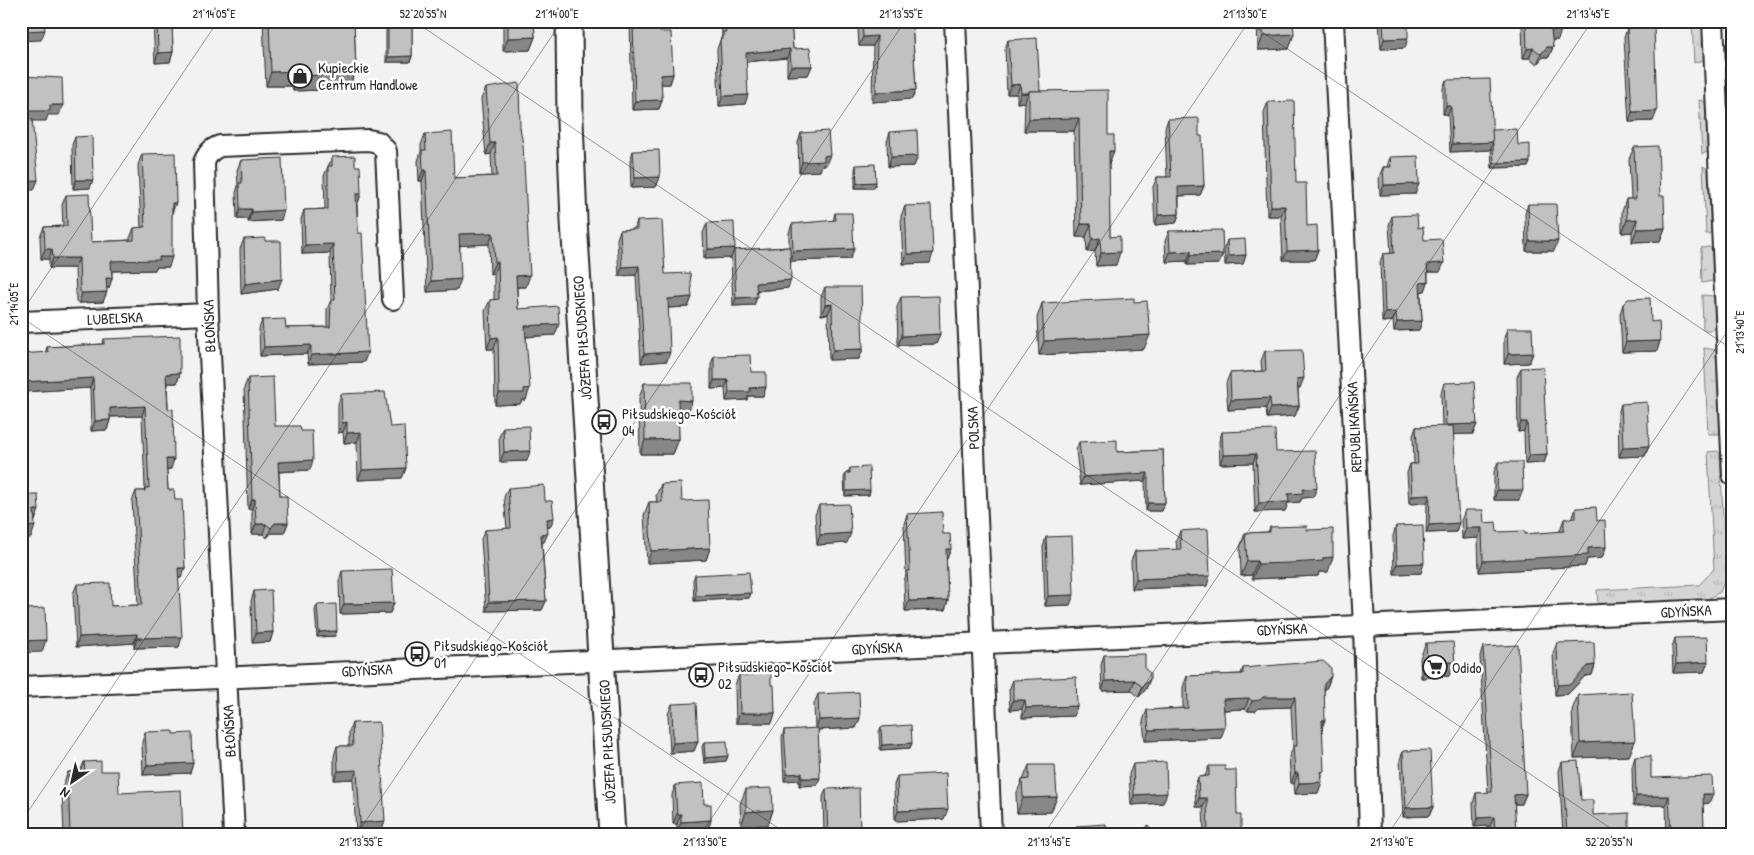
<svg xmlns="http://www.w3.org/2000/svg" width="1754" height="855" font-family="'Patrick Hand',sans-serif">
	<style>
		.grass { fill: url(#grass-tufts); stroke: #808080 }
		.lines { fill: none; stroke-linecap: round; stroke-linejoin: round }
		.minor-casing { stroke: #2b2b2b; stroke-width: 24 }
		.tertiary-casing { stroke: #2b2b2b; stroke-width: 29 }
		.minor { stroke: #fff; stroke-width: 20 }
		.tertiary { stroke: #fff; stroke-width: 25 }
		.wall { fill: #a6a6a6; stroke: #2b2b2b }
		.shaded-wall { fill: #878787; stroke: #2b2b2b }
		.building { fill: #c1c1c1; stroke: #2b2b2b }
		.ticks { fill: none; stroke: #2b2b2b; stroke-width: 1; stroke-opacity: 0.45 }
		.labels { text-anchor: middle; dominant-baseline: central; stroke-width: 5; stroke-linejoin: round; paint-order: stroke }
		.poi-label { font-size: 15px; fill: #2b2b2b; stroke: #fff; text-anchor: start }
		.street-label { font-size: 15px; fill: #2b2b2b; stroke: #fff }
		.neatline { fill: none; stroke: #2b2b2b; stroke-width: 2 }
		.ticks-label { font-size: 12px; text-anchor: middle; fill: #2b2b2b }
	</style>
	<defs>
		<pattern id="grass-tufts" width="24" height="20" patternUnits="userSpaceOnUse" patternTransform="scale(1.25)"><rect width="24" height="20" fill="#d5d5d5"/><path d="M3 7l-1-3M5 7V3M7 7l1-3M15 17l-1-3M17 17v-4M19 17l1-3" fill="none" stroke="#b7b7b7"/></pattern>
	</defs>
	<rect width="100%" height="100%" fill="#f2f2f2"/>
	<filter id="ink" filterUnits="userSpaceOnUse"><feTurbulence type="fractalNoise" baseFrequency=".02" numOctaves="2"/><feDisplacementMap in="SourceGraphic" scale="10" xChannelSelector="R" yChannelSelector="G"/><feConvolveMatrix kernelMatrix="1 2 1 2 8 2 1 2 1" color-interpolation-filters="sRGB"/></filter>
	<g filter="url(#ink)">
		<!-- grass -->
		<g class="grass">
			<path d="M1692,21H1703L1704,60L1694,63Z"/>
			<path d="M1699,100L1706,102L1708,152L1702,154Z"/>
			<path d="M1703,166L1708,169L1711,232L1709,234H1706Z"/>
			<path d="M1709,247L1712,249L1713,281L1702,283L1701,248Z"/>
			<path d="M1702,295L1714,296L1715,328L1713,330H1703Z"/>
			<path d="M1704,348L1716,350L1720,434H1708Z"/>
			<path d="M1718,451L1720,454L1726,576L1720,592L1706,600L1598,605L1597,590L1699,585L1714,569L1708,452Z"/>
		</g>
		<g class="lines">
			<!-- minor casing -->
			<g class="minor-casing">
				<g id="minor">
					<path d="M955,21L991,834"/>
					<path d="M1333,21L1364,626L1370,834"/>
					<path d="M1713,21L1733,475"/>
					<path d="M21,322L208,314"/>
					<path d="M21,687L1733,609"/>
					<path d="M234,834L208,314L204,162C208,154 211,149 220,146L368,140L378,142L386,151L393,299"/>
				</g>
			</g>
			<!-- tertiary casing -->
			<g class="tertiary-casing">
				<path id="tertiary" d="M569,21L570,121L574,221L612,834"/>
			</g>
			<!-- minor -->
			<use href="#minor" class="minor"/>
			<!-- tertiary -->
			<use href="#tertiary" class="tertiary"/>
		</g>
		<!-- wall -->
		<g class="wall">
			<path d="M153,21H172L173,52L170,62L155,63Z"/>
			<path d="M263,21H354L356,68L351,83L326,84L324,90L293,91L292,86H266Z"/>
			<path d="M386,21H412V56L410,62H386Z"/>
			<path d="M503,21H534L535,37L530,50L503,51Z"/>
			<path d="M630,21H659L660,32L673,74L670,84H661L662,100L659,109L632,110Z"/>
			<path d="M721,21H791L793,49L812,66L808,75L787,76V58L746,62L745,104L719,106L717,49L722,35Z"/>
			<path d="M861,21H912L916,90L912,99L872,102L873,46H859L858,29Z"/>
			<path d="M1257,21H1293L1289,49L1258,50Z"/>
			<path d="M1379,21H1408L1405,48L1381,49Z"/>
			<path d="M1522,21H1560L1558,40H1552L1553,47L1549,57H1543L1537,64L1529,58H1523Z"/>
			<path d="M1627,28L1653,121L1629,122L1624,38Z"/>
			<path d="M1008,40L1040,91L1108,135L1110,237L1116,265L1096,266L1095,251L1087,252L1086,237H1076L1074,131H1024L1025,102L1017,103V94H1007L1005,49Z"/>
			<path d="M1446,80L1492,130L1518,145L1530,162L1528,167L1492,168L1491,148L1490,150L1450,152L1448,114H1443V88Z"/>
			<path d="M486,88L520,127L526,287H517L518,309L555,335L526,337V400H522L520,404L495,405L494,349H487L485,311L490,300H494V273L490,274L489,244L460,245L457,290L427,292L422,181H419L418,161L421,152V145L425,134L454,178L492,176L491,154L486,155L481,99Z"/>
			<path d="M1268,102L1296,183L1307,226L1318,250L1314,260H1283L1281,216H1267L1264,112Z"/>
			<path d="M1168,119L1199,136L1204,186L1200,195L1179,196V214L1176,223L1155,225L1153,187L1157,177H1167L1165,128Z"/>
			<path d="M890,132L918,156L914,166L888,167L887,142Z"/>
			<path d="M801,133L826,165H822L820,171L799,172L798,143Z"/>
			<path d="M75,137L90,188L73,189L72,145Z"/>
			<path d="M1634,147L1660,196L1665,228L1660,241L1632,242V232L1622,233V212L1626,199H1631L1629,159Z"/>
			<path d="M633,151L660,177L656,187L631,188L630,161Z"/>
			<path d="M142,154L176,203L172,212L169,267H156L155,270L112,271V278L109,288H107L103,302L79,303L76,301L75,268H49V259H41L40,237L44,227L63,226L62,205L66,195L91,242L130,240V238L134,228H141L138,165Z"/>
			<path d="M332,157L355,166L361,194L358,203H357L364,362L308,364L307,354L260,356L259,329L262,320L286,328L327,327V309L331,300L330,253L302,254L301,219L304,210L325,209L324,176Z"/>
			<path d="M1390,157L1415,194L1380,195L1379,177L1383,167H1387Z"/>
			<path d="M241,160L281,220L248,222V219H237L236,193L238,186L237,170Z"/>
			<path d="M856,165L876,182L874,188H855V170Z"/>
			<path d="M1528,204L1554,251H1526L1525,214Z"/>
			<path d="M905,206L930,263L903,264L901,216Z"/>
			<path d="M835,213L854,249L850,259L791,261L788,288L756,291L757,297L754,305L733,306L731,258L704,259L703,233L707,223L735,250L789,247V233L792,224L833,221Z"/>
			<path d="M1392,216L1418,228L1440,272H1428V282L1425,291H1421L1422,321L1419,330L1394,331L1393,321L1382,322L1380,262L1383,254L1391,253L1389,225Z"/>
			<path d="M637,221L665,274L692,297L688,307L668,308L667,361L641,363L636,275L619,276L617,239L620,230L634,229Z"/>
			<path d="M1169,231L1219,264L1187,265V261L1166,262L1165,241Z"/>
			<path d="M244,239L278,289L241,294L240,249Z"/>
			<path d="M1227,240L1246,255L1243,264L1225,265L1224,249Z"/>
			<path d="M825,287L863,349L859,359L829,360L828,314L821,315V297Z"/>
			<path d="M901,297L940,334L936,344L898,345L897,307Z"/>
			<path d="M1134,302L1144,349L1039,355L1037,318L1042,303Z"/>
			<path d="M1623,304L1651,322L1660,341L1657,351L1622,352L1620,314Z"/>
			<path d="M1507,328L1533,353L1529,363L1504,364V338Z"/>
			<path d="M104,339L180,373L177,383H167L171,469H167L168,490L175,500L185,568L181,578H178L179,647L134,648V643L76,647L73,594L77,584L111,606L138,605L132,501L136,491H144L145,488L142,416L110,417V420L107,430L91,431L90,388L22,392L23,414L21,420V354L45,353L47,347L102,344Z"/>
			<path d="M1265,351L1300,388H1298L1299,406L1295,416L1267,418L1266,408L1228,410L1226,383L1230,373L1262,371L1261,361Z"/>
			<path d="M714,356L751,372L766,387L763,396H748L747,400L726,401L725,388L711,389V364Z"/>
			<path d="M1521,368L1547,454L1544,463L1525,464L1524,431L1518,432L1517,377Z"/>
			<path d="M248,378L275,426L301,431L310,470L279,472L280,496L288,523L284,533H271L267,538L263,534H252V509H248L244,388Z"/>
			<path d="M644,383L692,401L687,415H678L679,439L673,454H640L639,398Z"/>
			<path d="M1444,383L1477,424L1473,434H1453L1456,532L1426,533L1427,503L1409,504L1407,473L1410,464H1414L1413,436L1416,427H1442L1441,393Z"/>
			<path d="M341,394L390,427L406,468L402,478L358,480L357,442L344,443L343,432L338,433V404Z"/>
			<path d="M1621,404L1645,456L1619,457L1618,414Z"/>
			<path d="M503,427L527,461L500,462L499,437Z"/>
			<path d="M1222,432L1276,452L1313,497L1302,498L1300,502L1288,503L1285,511L1255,512L1253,463L1220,464L1219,441Z"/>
			<path d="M1079,442L1117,452L1163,450L1165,503L1162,511H1146L1145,481L1080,485L1076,450Z"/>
			<path d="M1498,462L1519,500H1494V472Z"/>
			<path d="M850,468L870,490L869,495L845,496L844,478L846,473H848Z"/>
			<path d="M661,484L682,501L710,548L706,560L647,563L644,515L649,502H657L656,496Z"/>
			<path d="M508,488L545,501L550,527L547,528L544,542H542L546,601L542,610L486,611L481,539L485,530L507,529L504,497Z"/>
			<path d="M819,505L847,543L817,545L815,515Z"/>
			<path d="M1576,508L1597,521L1606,547L1602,558L1587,559L1585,566L1479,572L1478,538L1462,539L1461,521L1465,510L1497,532L1525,534L1560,532V530L1564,519H1572Z"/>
			<path d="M907,514L943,534L947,559H946L948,600L945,610L905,611L904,581L906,575L904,524Z"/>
			<path d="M1396,526L1421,573L1394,574L1393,536Z"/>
			<path d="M1270,527L1307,530L1328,572H1319L1318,576L1252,579V575L1241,576L1240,548L1245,533L1268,532Z"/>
			<path d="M1180,531L1207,586L1132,589L1131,561L1135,551L1177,550L1176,541Z"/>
			<path d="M1046,537L1070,605L1045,606L1043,547Z"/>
			<path d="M342,571L394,603L390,613L340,614L339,581Z"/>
			<path d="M695,575L751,593L749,598L694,601L693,580Z"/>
			<path d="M254,591L273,632L270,642L252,643L251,601Z"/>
			<path d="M317,605L335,636L317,637L315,610Z"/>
			<path d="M1675,638L1708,662L1704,672L1673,673L1672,648Z"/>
			<path d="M1426,643L1449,676L1421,678L1420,658Z"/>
			<path d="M1557,643L1595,665L1592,675L1585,676L1568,694L1555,695L1553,653Z"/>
			<path d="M1483,647L1526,794L1522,804H1514L1516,834H1491L1490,826L1474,827L1473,803L1476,793H1488L1480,656Z"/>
			<path d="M1104,655L1145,669L1150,679L1146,689L1139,697L1131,690L1102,691L1101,665Z"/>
			<path d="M1243,668L1331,676L1327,687L1324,691L1322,728V777L1318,793L1295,794L1294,784L1291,783L1289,757L1293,748L1291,707L1259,708L1256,711H1248L1245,709L1224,710L1221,738L1145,741L1143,721L1147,710L1183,708V687L1187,676L1241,674Z"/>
			<path d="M752,672L771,685L775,713L772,723H736L735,685L739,675H751Z"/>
			<path d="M1013,680L1077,706L1074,716L1022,718V709L1010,710L1009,690Z"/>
			<path d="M818,694L860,718L856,728L818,730L817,785L799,786V780L784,781L782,737L784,730L815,729L814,704Z"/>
			<path d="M1578,695L1635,741L1629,756L1574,758L1572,710Z"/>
			<path d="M672,704L698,741L694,751L670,753L668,714Z"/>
			<path d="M352,723L385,821L381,831L356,833L353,779L334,780V756L337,746H349V732Z"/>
			<path d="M881,727L912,743L910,748L880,750L879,732Z"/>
			<path d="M145,732L173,734L193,763L190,773L143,775L142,742Z"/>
			<path d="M704,742L728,756L726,761L704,763L702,747Z"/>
			<path d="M1403,751L1433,807L1429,816L1403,817L1400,760Z"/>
			<path d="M1635,757L1651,778L1709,803L1703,804L1704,834H1667L1666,805L1633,806L1632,767Z"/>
			<path d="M84,762L101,771L119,793L183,834H64L62,787L68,772H80Z"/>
			<path d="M1562,762L1581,800L1593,815L1629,834H1563L1559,771Z"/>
			<path d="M1133,764L1163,803L1131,805L1129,774Z"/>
			<path d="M1029,765L1057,797L1051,812L1017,813L1016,795L1022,780H1023Z"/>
			<path d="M1209,766L1225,770L1237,815L1241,834H1204L1203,807H1196L1195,786L1198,777L1205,776Z"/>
			<path d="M897,776L944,819L895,821L894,785Z"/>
			<path d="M675,785L704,804L711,820L708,830L677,832V824H673L672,795Z"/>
			<path d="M746,789L773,810L768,825L741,826L740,804Z"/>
			<path d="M826,789L860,834H824L823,797Z"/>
		</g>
		<!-- shaded-wall -->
		<g class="shaded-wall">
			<path d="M45,30L41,40L21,41V31Z"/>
			<path d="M1551,30H1561L1558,40H1548Z"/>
			<path d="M1294,34L1289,49L1258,50L1263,36Z"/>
			<path d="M877,36L873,46H859L863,37Z"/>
			<path d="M535,37L530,50L503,51L508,38Z"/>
			<path d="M1408,38L1405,48L1381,49L1384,39Z"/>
			<path d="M1547,47H1553L1549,57H1543L1537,64L1541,54Z"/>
			<path d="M1533,48L1529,58H1523L1527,49Z"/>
			<path d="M790,49L787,58L743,62L746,53Z"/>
			<path d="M173,52L170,62L155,63L158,53Z"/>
			<path d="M412,56L410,62H386L388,57Z"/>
			<path d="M791,66H812L808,75L787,76Z"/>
			<path d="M356,68L351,83L326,84L324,90L293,91L298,76L329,70Z"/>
			<path d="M298,71L292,86H266L271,72Z"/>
			<path d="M673,74L670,84H658L661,75Z"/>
			<path d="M1020,84L1017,94H1007L1011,85Z"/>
			<path d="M916,90L912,99L872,102L876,92Z"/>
			<path d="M1021,93H1028L1025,102L1017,103Z"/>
			<path d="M748,95L745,104L719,106L723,96Z"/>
			<path d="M662,100L659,109L632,110L635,101Z"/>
			<path d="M50,105H63L59,115H48L46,121H21V111Z"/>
			<path d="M1446,106H1451L1448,114H1443Z"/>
			<path d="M1657,111L1653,121L1629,122L1632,112Z"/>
			<path d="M1079,118L1074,131H1024L1029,119Z"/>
			<path d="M1493,142L1490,150L1450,152L1452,144Z"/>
			<path d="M490,143H495L491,154L486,155Z"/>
			<path d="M1109,151H1114L1109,164H1104Z"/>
			<path d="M830,155L826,165H822L820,171L799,172L802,162L824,156Z"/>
			<path d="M918,156L914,166L888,167L891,157Z"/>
			<path d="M1530,162L1528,167L1492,168L1494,163Z"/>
			<path d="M423,170H426L422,181H419Z"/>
			<path d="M660,177L656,187L631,188L635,178Z"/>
			<path d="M38,180L34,190H21V181Z"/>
			<path d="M76,180H93L90,188L73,189Z"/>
			<path d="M876,182L874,188H855L857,183Z"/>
			<path d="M1419,184L1415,194L1380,195L1384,185Z"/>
			<path d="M1204,186L1200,195L1175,196L1178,187Z"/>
			<path d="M356,194H361L358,203L353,204Z"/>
			<path d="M172,203H176L172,213Z"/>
			<path d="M1271,206H1285L1281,216H1267Z"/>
			<path d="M240,209H252L248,219H237Z"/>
			<path d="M284,210L281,220L248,222L252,212Z"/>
			<path d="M1179,214L1176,223L1155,225L1158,215Z"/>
			<path d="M1637,219L1632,232L1622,233L1627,220Z"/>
			<path d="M1081,224H1091L1086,237H1076Z"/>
			<path d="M1665,228L1660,241L1632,242L1637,229Z"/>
			<path d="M493,233L489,244L455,246L459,234Z"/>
			<path d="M1100,238L1095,251L1087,252L1092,239Z"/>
			<path d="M1529,241H1558L1554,251H1526Z"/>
			<path d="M333,244L330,253L302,254L305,245Z"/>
			<path d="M735,248L734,252V250L731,258L704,259L708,249Z"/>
			<path d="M45,249H52L49,259H41Z"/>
			<path d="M854,249L850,259L790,261L793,251Z"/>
			<path d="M1318,250L1314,260H1283L1287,251Z"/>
			<path d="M1191,251L1187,261L1166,262L1170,252Z"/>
			<path d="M1120,252L1116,265L1096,266L1101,253Z"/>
			<path d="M933,253L930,263L903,264L907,254Z"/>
			<path d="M1223,254L1219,264L1187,265L1191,255Z"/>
			<path d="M1246,255L1243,264L1225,265L1228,256Z"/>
			<path d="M159,257H172L169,267H156L155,270L108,271L111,261Z"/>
			<path d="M53,258H79L75,268H49Z"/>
			<path d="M495,262H498L494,273L490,274Z"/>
			<path d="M1444,263L1440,272H1424L1427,264Z"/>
			<path d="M639,266L636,275L619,276L622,267Z"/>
			<path d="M530,275L526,287H512L516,276Z"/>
			<path d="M106,278H112L109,288H102Z"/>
			<path d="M282,279L278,289L241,294L245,284Z"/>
			<path d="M461,279L457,290L427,292L431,281Z"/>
			<path d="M791,280L788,288L753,291L756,283Z"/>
			<path d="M1428,282L1425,291L1417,292L1420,283Z"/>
			<path d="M107,292L103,302L79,303L82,293Z"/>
			<path d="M692,297L688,307L664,308L668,299Z"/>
			<path d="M757,297L754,305L733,306L736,298Z"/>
			<path d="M832,304L828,314L821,315L825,305Z"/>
			<path d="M1396,312L1393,321L1382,322L1385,313Z"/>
			<path d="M1422,321L1419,330L1394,331L1397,322Z"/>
			<path d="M559,324L555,335L521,337L525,326Z"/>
			<path d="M940,334L936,344L898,345L902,336Z"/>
			<path d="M1150,335L1144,349L1039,355L1044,341Z"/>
			<path d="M498,337L494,349H487L491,338Z"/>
			<path d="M1660,341L1657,351L1622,352L1626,342Z"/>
			<path d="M311,345L307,354L260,356L264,347Z"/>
			<path d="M863,349L859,359L829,360L833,350Z"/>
			<path d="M368,352L364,362L308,364L311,355Z"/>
			<path d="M670,352L667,361L641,363L644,354Z"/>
			<path d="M1533,353L1529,363L1504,364L1508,354Z"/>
			<path d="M180,373L177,383H163L166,374Z"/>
			<path d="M93,378L90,388L21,392L22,382Z"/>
			<path d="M1304,378L1300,388L1294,389L1297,379Z"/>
			<path d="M714,380H728L725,388L711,389Z"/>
			<path d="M766,387L763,396H748L747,400L726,401L729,392L750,388Z"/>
			<path d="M530,388L526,400H522L520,404L495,405L499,393L524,389Z"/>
			<path d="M1270,398L1266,408L1228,410L1231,400Z"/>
			<path d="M678,400L692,401L687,415H673Z"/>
			<path d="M145,406L142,416L106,417L110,408Z"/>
			<path d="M1299,406L1295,416L1267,418L1271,408Z"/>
			<path d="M110,420L107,430L91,431L95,421Z"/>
			<path d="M347,422L343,432L338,433L342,423Z"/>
			<path d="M1521,422H1527L1524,431L1518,432Z"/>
			<path d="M1477,424L1473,434L1442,435L1446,425Z"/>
			<path d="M361,432L357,442L344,443L347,433Z"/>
			<path d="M679,439L673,454H640L645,440Z"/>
			<path d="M1649,446L1645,456L1619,457L1623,447Z"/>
			<path d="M530,451L527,461L500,462L504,452Z"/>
			<path d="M1256,454L1253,463L1220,464L1223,455Z"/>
			<path d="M1547,454L1544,463L1525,464L1529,455Z"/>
			<path d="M166,459H174L171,469H163Z"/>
			<path d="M313,460L310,470L275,472L278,462Z"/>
			<path d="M406,468L402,478L358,480L362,470Z"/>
			<path d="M1148,473L1145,481L1080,485L1083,477Z"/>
			<path d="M1317,488L1313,497L1302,498L1300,502L1288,503L1285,511L1255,512L1259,503L1303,489Z"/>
			<path d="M870,490L869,495L845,496L846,491Z"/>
			<path d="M1497,490H1523L1519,500H1494Z"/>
			<path d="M1430,495L1427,503L1409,504L1412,496Z"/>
			<path d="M252,499H255L252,509H248Z"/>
			<path d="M1148,503H1165L1162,511H1146Z"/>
			<path d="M34,510H39L35,521Z"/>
			<path d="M554,518L550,527L543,528L547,519Z"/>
			<path d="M275,523H288L284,533H271L267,538L271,528Z"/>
			<path d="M1459,523L1456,532L1426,533L1429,525Z"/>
			<path d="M256,524H266L263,534H252Z"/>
			<path d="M35,526L31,538H21L24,527Z"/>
			<path d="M1466,528H1482L1478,538L1462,539Z"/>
			<path d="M548,533L544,542L538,543L541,534Z"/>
			<path d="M851,533L847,543L817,545L820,535Z"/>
			<path d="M1606,547L1602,558L1587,559L1585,566L1479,572L1483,561L1588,548Z"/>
			<path d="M710,548L706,560L647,563L651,551Z"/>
			<path d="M946,549H951L947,559H942Z"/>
			<path d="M1333,557L1328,572H1319L1318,576L1252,579L1258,564Z"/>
			<path d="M1247,561H1257L1252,575L1241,576Z"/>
			<path d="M1424,563L1421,573L1394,574L1397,564Z"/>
			<path d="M178,568H185L181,578H174Z"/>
			<path d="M22,574H26L22,586Z"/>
			<path d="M1210,576L1207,586L1132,589L1136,579Z"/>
			<path d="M751,593L749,598L694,601L696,596Z"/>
			<path d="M1074,595L1070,605L1045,606L1048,596Z"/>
			<path d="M948,600L945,610L905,611L909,601Z"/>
			<path d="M546,601L542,610L486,611L489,602Z"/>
			<path d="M394,603L390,613L340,614L344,604Z"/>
			<path d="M337,631L335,636L317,637L319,632Z"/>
			<path d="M273,632L270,642L252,643L256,633Z"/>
			<path d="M137,634L134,643L76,647L79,637Z"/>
			<path d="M182,637L179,647L134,648L137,638Z"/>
			<path d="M46,640L42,652L21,653V641Z"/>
			<path d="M1455,662L1449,676L1421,678L1427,663Z"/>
			<path d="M1708,662L1704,672L1673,673L1676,664Z"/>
			<path d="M1595,665L1592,675L1585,676L1568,694L1555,695L1558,685L1588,666Z"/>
			<path d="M1331,676L1327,687L1320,695L1324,684Z"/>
			<path d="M1150,679L1146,689L1139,697L1142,687Z"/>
			<path d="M1135,680L1131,690L1102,691L1105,681Z"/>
			<path d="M1263,697H1295L1291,707L1259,708L1256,711H1248L1252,701Z"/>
			<path d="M1249,698L1245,709L1220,710L1223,699Z"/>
			<path d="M1013,700H1025L1022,709L1010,710Z"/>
			<path d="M1077,706L1074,716L1022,718L1026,708Z"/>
			<path d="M740,713H775L772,723H736Z"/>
			<path d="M860,718L856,728L815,730L819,720Z"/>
			<path d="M1322,720H1325L1321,731Z"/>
			<path d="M1225,727L1221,738L1145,741L1149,730Z"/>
			<path d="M698,741L694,751L670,753L673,743Z"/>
			<path d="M1635,741L1629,756L1574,758L1580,743Z"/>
			<path d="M912,743L910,748L880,750L882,745Z"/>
			<path d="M728,756L726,761L704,763L705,758Z"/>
			<path d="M193,763L190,773L143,775L147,765Z"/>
			<path d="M357,770L353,779L334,780L338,771Z"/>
			<path d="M802,773L799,780L784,781L787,774Z"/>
			<path d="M1295,773H1298L1294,784L1291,783Z"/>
			<path d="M802,778H820L817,785L799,786Z"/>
			<path d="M1322,782L1318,793L1295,794L1299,783Z"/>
			<path d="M1167,793L1163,803L1131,805L1134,795Z"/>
			<path d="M1526,794L1522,804H1510L1514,795Z"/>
			<path d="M1703,794H1713L1709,803L1699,804Z"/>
			<path d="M1636,796H1669L1666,805L1633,806Z"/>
			<path d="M1057,797L1051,812L1017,813L1023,798Z"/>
			<path d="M1199,798H1207L1203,807H1196Z"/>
			<path d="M1433,807L1429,816L1403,817L1406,808Z"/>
			<path d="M948,809L944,819L895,821L898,811Z"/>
			<path d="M773,810L768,825L741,826L746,812Z"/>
			<path d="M677,814H681L677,824H673Z"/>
			<path d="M1494,817L1490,826L1474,827L1478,818Z"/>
			<path d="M711,820L708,830L677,832L681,822Z"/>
			<path d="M385,821L381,831L356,833L360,823Z"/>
		</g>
		<!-- building -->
		<g class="building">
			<path d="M21,21H44L45,30L21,31Z"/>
			<path d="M157,21H172L173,52L158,53Z"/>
			<path d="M269,21H354L356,68L329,70V75L298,76V71L271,72Z"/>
			<path d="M388,21H412V56L388,57Z"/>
			<path d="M508,21H534L535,37L508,38Z"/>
			<path d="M633,21H659L660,32H671L673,74L661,75L662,100L635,101Z"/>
			<path d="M725,21H791L793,49L810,48L812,66H791L790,49L746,53L748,95L723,96L720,40L723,39V32H726Z"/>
			<path d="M862,21H912L916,90L876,92L877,36L863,37Z"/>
			<path d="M1263,21H1293L1294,34L1263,36Z"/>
			<path d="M1383,21H1408V38L1384,39Z"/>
			<path d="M1526,21H1560L1561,30H1551L1553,47H1547L1541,54L1533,48L1527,49Z"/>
			<path d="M1654,27L1657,111L1632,112L1627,28Z"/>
			<path d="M1037,38L1040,91H1029L1028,93H1021L1020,84L1011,85L1008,40Z"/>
			<path d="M21,76L62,78L63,105H50V111H21Z"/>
			<path d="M1490,79L1493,142L1452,144L1451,106H1446V80Z"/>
			<path d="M519,83L520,127L523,145L530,275L516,276L518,309L558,306L559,324L525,326L530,388L524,389V393H499L498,337L491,338L490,300L499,299L498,262H495L493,233L459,234L461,279L431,281L426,170H423L422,150H426L425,134L452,132L454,178L497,176L495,143H490L486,88Z"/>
			<path d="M1108,90V135H1114V151H1109L1110,237L1120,236V252L1101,253L1100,238L1092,239L1091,224H1081L1079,118L1029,119V91Z"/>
			<path d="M1294,101L1296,183H1306L1307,226L1317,225L1318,250L1287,251L1285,206H1271L1268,102Z"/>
			<path d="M1199,118V136H1202L1204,186L1178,187L1179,214L1158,215L1157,177H1171L1168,119Z"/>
			<path d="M32,119L38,180L21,181V120Z"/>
			<path d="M1517,129L1518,145L1530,144V162L1494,163L1492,130Z"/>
			<path d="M917,130L918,156L891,157L890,132Z"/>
			<path d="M828,131L830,155L824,156V161L802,162L801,133Z"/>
			<path d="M92,136L93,180H76L75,137Z"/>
			<path d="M1658,146L1660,196H1664L1665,228L1637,229V219L1627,220L1626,199H1636L1634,147Z"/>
			<path d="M659,150L660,177L635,178L633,151Z"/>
			<path d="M175,153L176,203H172V257H159V260L111,261L112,278H106L107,292L82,293L80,291L79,258H53L52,249H45L44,227L67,226L66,195L89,194L91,242L134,240V228L145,227L142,154Z"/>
			<path d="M355,156V166H360L361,194H356L358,233H362L368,352L311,355V345L264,347L262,320L285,319L286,328L330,327L331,300H335L333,244L305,245L304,210L328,209V166H332V157Z"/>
			<path d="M1418,156L1419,184L1384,185L1383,167H1391L1390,157Z"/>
			<path d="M282,158L284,210L252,212V209H240L239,183H242L241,160Z"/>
			<path d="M875,164L876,182L857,183L856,165Z"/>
			<path d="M1528,204H1556L1558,241H1529Z"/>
			<path d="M931,205L933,253L907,254L905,206Z"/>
			<path d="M835,213H852L854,249L793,251L792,224L836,220Z"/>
			<path d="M1417,215L1418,228L1423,227L1424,240L1442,239L1444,263L1427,264L1428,282L1420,283L1422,321L1397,322L1396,312L1385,313L1383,254L1394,253L1392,216Z"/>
			<path d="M662,220L665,274L690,273L692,297L668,299L670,352L644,354L639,266L622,267L620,230L637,229V221Z"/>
			<path d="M734,222L735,248L708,249L707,223Z"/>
			<path d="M1222,230L1223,254L1191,255V251L1170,252L1169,231Z"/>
			<path d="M265,238V241H281L282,279L245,284L244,239Z"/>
			<path d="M1245,239L1246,255L1228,256L1227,240Z"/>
			<path d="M21,244H22L21,273Z"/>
			<path d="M790,247L791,280L756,283L757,297L736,298L734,250Z"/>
			<path d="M825,287H861L863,349L833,350L832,304L825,305Z"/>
			<path d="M939,296L940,334L902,336L901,297Z"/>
			<path d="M1134,298V302L1147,301L1150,335L1044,341L1042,303Z"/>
			<path d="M1650,298L1651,322L1659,321L1660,341L1626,342L1623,304L1628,299Z"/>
			<path d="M1507,328H1532L1533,353L1508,354Z"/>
			<path d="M180,336V373L166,374L168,409H173L174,459H166L168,490H174L175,500H182L185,568H178L182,637L137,638V634L79,637L77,584L110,583L111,606L142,605L136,491H145V488H149L145,406L110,408V420L95,421L93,378L22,382L23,414H21V354L48,352L47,347L104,344V339Z"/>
			<path d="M1302,350L1304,378L1297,379L1299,406L1271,408L1270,398L1231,400L1230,373L1266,371L1265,351Z"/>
			<path d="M750,355L751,372H766V387L750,388V392H729L728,380H714V356Z"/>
			<path d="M1543,367L1547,454L1529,455L1527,422H1521V368Z"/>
			<path d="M273,377L275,426H300L301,431H312L313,460L278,462L280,496H287L288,523H275L271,528L266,524H256L255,499H252L248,378Z"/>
			<path d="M1474,382L1477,424L1446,425L1444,383Z"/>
			<path d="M644,383H692V401L678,400L679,439L645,440Z"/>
			<path d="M385,392L390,427L404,426L406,468L362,470L361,432L347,433V422L342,423L341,394Z"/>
			<path d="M1647,402L1649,446L1623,447L1621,404Z"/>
			<path d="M529,426L530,451L504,452L503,427Z"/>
			<path d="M1453,426L1459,523L1429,525L1430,495L1412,496L1410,464H1418L1416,427Z"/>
			<path d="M1275,430L1276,452L1315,451L1317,488L1303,489V493L1288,494L1289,502L1259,503L1256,454L1223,455L1222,432Z"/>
			<path d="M1117,440V452L1163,450L1165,503H1148V473L1083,477L1079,442Z"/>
			<path d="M1498,462H1522L1523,490H1497Z"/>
			<path d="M869,467L870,490L846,491V473H850V468Z"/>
			<path d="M681,483L682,501L708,500L710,548L651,551L649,502H662L661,484Z"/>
			<path d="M544,485L545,501H552L554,518L547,519L548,533L541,534L546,601L489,602L485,530L511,528L508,488Z"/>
			<path d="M21,492H28V495H38L39,510H34L35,526L24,527L26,574H22L24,609L45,608L46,640L21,641Z"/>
			<path d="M849,504L851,533L820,535L819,505Z"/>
			<path d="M1596,507L1597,521L1605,520L1606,547L1588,548V555L1483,561L1482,528H1466L1465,510H1483L1484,523L1496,522L1497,532L1525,531V534L1564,531V519L1576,518V508Z"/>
			<path d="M942,512L943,534H950L951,549H946L948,600L909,601L907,571H910L907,514Z"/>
			<path d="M1423,525L1424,563L1397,564L1396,526Z"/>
			<path d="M1307,526V530L1333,529V557L1323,558V561L1290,563L1258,564L1257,561H1247L1245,533L1270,532V527Z"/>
			<path d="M1208,529L1210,576L1136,579L1135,551L1181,549L1180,531Z"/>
			<path d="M1072,536L1074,595L1048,596L1046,537Z"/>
			<path d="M392,569L394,603L344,604L342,571Z"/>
			<path d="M749,572L751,593L696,596L695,575Z"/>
			<path d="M271,590L273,632L256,633L254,591Z"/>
			<path d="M336,604L337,631L319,632L317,605Z"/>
			<path d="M1707,637L1708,662L1676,664L1675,638Z"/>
			<path d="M1453,642L1455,662L1427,663L1426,643Z"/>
			<path d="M1594,642L1595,665L1588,666L1571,684L1558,685L1557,643Z"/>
			<path d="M1518,645L1526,794L1514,795L1516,834H1495L1494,817L1478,818L1476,793L1492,792L1483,647Z"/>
			<path d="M1145,654V669L1150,673V679L1142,687L1135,680L1105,681L1104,655Z"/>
			<path d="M1323,661L1331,668V676L1324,684L1325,720H1322L1324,771L1321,772L1322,782L1299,783L1298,773H1295L1293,746H1297L1295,697H1263L1260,700L1252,701L1249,698L1223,699L1225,727L1149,730L1147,710L1188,708L1187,676L1243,674V668Z"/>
			<path d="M771,671V685H774L775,713H740L739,675H752V672Z"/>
			<path d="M1076,677L1077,706L1026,708L1025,700H1013V680Z"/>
			<path d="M859,692L860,718L819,720L818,694Z"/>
			<path d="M1632,692L1635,741L1580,743L1578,695Z"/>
			<path d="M696,703L698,741L673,743L672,704Z"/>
			<path d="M379,722L385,821L360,823L357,770L338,771L337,746H353L352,723Z"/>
			<path d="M911,725L912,743L882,745L881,727Z"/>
			<path d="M818,728L820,778H802V773L787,774L784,730Z"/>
			<path d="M173,731V734L192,733L193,763L147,765L145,732Z"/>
			<path d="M727,741L728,756L705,758L704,742Z"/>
			<path d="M1430,750L1433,807L1406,808L1403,751Z"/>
			<path d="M1651,756V778L1712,776L1713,794H1703L1704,834H1671L1669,796H1636L1635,757Z"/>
			<path d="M101,761V771H118L119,793L181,790L183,834H70L68,772H85L84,762Z"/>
			<path d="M1578,761L1581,800H1593V815L1629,813V834H1567L1562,762Z"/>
			<path d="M1166,762L1167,793L1134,795L1133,764Z"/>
			<path d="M1029,765H1055L1057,797L1023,798L1022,780L1029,779Z"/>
			<path d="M1209,766H1225V770H1236L1237,815H1241V834H1208L1207,798H1199L1198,777L1209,776Z"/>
			<path d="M946,773L948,809L898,811L897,776Z"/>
			<path d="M703,783L704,804H711V820L681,822V814H677L675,785Z"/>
			<path d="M772,788L773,810L746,812V789Z"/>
			<path d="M859,788L860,834H828L826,789Z"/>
			<path d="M1106,824L1107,834H1076V826Z"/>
			<path d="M1148,825L1156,834H1142Z"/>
		</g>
	</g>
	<!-- ticks -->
	<path class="ticks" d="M414,21L1619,834M1246,21L1733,350M21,313L218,21M21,317L787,834M21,822L562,21M357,834L905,21M701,834L1249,21M1044,834L1592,21M1388,834L1733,323M1732,834L1733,832"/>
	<!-- icons -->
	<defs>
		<g id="shop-ring" transform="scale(1.25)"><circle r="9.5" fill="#fff" stroke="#2b2b2b" stroke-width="1.5"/><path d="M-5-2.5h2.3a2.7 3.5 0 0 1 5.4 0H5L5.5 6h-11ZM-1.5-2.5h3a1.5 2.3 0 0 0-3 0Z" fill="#2b2b2b"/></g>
		<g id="bus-ring" transform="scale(1.25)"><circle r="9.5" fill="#fff" stroke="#2b2b2b" stroke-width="1.5"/><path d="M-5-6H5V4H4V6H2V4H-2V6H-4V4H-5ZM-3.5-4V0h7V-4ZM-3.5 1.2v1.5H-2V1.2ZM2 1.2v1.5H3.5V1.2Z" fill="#2b2b2b"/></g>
		<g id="supermarket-ring" transform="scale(1.25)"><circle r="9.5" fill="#fff" stroke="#2b2b2b" stroke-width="1.5"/><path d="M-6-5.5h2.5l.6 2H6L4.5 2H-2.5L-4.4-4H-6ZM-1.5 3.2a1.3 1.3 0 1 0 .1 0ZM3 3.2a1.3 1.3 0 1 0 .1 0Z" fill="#2b2b2b"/></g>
	</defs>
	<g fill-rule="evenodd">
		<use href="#shop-ring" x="300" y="76"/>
		<use href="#bus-ring" x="604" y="422"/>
		<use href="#bus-ring" x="417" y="654"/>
		<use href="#supermarket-ring" x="1435" y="667"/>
		<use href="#bus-ring" x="701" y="675"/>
	</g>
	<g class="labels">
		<!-- poi labels -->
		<g class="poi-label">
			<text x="318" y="67">Kupieckie<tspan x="318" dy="17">Centrum Handlowe</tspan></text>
			<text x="622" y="413">Piłsudskiego-Kościół<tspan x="622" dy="17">04</tspan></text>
			<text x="434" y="645">Piłsudskiego-Kościół<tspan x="434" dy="17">01</tspan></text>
			<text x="718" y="666">Piłsudskiego-Kościół<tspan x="718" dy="17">02</tspan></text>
			<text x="1452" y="667">Odido</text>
		</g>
		<!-- street labels -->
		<g class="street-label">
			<text transform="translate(115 318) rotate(-3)">LUBELSKA</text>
			<text transform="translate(209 326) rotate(-92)">BŁOŃSKA</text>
			<text transform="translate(582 338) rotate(-94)">JÓZEFA PIŁSUDSKIEGO</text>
			<text transform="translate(1354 427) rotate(-93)">REPUBLIKAŃSKA</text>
			<text transform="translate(973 428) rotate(-93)">POLSKA</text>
			<text transform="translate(1686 611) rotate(-3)">GDYŃSKA</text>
			<text transform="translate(1282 629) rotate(-2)">GDYŃSKA</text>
			<text transform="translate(877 648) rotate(-3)">GDYŃSKA</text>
			<text transform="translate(367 670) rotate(-3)">GDYŃSKA</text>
			<text transform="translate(229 731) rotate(-93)">BŁOŃSKA</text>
			<text transform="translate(607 742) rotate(-93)">JÓZEFA PIŁSUDSKIEGO</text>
		</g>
	</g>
	<!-- margin -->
	<rect width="1754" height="855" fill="none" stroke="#fff" stroke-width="55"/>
	<!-- north arrow -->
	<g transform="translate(72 782) rotate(214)" stroke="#ffffff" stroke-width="4" paint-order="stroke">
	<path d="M0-4L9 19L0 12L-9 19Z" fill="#2b2b2b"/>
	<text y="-8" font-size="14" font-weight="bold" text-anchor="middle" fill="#2b2b2b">N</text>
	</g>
	<rect x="28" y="28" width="1698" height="800" class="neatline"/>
	<g class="ticks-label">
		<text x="214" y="18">21°14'05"E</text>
		<text x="423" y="18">52°20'55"N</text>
		<text x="557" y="18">21°14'00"E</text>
		<text x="901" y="18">21°13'55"E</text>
		<text x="1245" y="18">21°13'50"E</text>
		<text x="1588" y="18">21°13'45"E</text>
		<text transform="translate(14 304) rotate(-90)" y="4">21°14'05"E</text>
		<text transform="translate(1740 332) rotate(-90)" y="4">21°13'40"E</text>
		<text x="361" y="846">21°13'55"E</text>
		<text x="705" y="846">21°13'50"E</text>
		<text x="1049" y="846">21°13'45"E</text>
		<text x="1392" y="846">21°13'40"E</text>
		<text x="1609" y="846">52°20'55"N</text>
	</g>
</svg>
